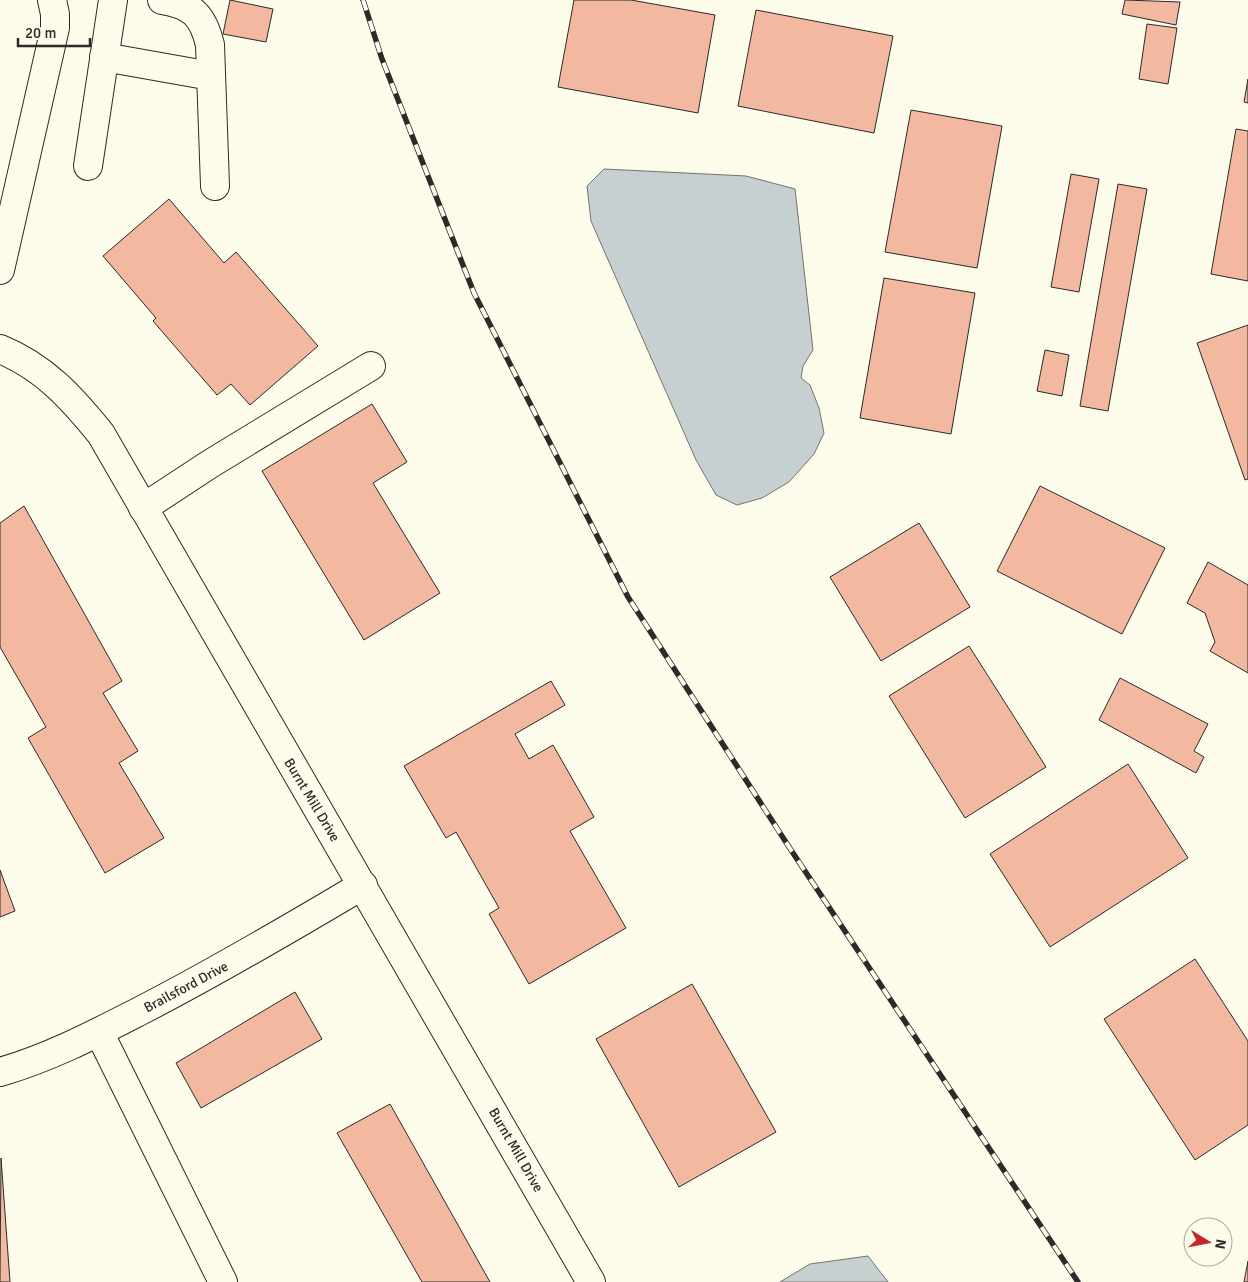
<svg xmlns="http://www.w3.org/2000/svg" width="1248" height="1282" font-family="Signika,sans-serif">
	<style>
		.water { fill: #c7d0d0; stroke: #74746e }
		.building { fill: #f2b8a0; stroke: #2b2b2b }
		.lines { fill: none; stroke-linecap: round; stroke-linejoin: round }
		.minor-casing { stroke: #2b2b2b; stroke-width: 30 }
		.minor { stroke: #fdfbea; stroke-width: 28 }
		.rail-casing { stroke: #2b2b2b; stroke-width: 5.5 }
		.rail { stroke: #fdfbea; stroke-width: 4; stroke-dasharray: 11; stroke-linecap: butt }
		.labels { text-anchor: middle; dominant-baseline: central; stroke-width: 4; stroke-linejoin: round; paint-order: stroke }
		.street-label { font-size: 14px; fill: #2b2b2b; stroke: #fdfbea }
	</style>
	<rect width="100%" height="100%" fill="#fdfbea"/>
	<!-- water -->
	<g class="water">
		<path d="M604,169L746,176L795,189L813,350L803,366L801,378L810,385L819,408L824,433L814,454L789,482L762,498L737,505L716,495L696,460L591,221L587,186Z"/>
		<path d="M868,1256L888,1282H780L810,1264Z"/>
	</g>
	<!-- building -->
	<g class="building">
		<path d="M230,0L273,9L266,42L223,34Z"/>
		<path d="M574,0H631L715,15L698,113L558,87Z"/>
		<path d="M1125,0L1180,2L1176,25L1122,14Z"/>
		<path d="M756,10L893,36L874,133L738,106Z"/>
		<path d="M1147,24L1177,28L1168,84L1139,79Z"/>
		<path d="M1248,79V103L1244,102Z"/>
		<path d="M911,110L1002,126L977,268L885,252Z"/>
		<path d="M1236,129L1248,131V281L1211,274Z"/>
		<path d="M1071,174L1099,179L1079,292L1051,287Z"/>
		<path d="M1118,184L1147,189L1108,411L1080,406Z"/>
		<path d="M169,199L224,263L236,252L318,346L250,405L231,384L217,395L153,321L156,318L103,256Z"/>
		<path d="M884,278L975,293L951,434L860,418Z"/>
		<path d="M1248,325V479L1245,480L1197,343Z"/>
		<path d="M1045,350L1069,355L1062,396L1037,391Z"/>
		<path d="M372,404L407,462L373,483L440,593L364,640L262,471Z"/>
		<path d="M1040,486L1165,548L1122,634L997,571Z"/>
		<path d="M24,506L122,681L103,693L138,751L119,763L164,838L105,873L28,738L46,727L0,647V523Z"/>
		<path d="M919,523L970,607L881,661L830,577Z"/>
		<path d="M1208,562L1248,585V673L1210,651L1215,642L1205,613L1187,603Z"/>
		<path d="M969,646L1046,767L965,818L889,696Z"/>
		<path d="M1120,678L1208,724L1194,751L1204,757L1196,773L1099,720Z"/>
		<path d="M551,681L565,705L515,734L529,759L553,745L594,817L570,831L626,928L529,984L489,914L499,908L456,832L446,838L404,766Z"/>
		<path d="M1128,764L1188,858L1050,947L990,854Z"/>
		<path d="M0,870L15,911L0,917Z"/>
		<path d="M1195,959L1248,1041V1125L1195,1160L1104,1019Z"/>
		<path d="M692,984L776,1132L679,1187L596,1039Z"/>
		<path d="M295,992L322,1039L201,1108L176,1063Z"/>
		<path d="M390,1104L490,1282H422L337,1133Z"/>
		<path d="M1,1158L10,1282H0Z"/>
		<path d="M1248,1261V1282H1244Z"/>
	</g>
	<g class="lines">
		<!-- minor casing -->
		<g class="minor-casing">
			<g id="minor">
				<path d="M162,0C192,5 203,15 210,45L215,186"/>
				<path d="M104,57L211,76"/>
				<path d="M88,166L113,0"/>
				<path d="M0,270L55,28V14L52,0"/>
				<path d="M0,349C44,367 72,398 101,434L591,1282"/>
				<path d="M143,508L210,464L371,366"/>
				<path d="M99,1032L223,1282"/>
				<path d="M0,1072C49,1058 95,1034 140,1011C216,972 289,929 363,885"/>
			</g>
		</g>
		<!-- minor -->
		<use href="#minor" class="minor"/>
		<!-- rail casing -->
		<g class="rail-casing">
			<path id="rail" d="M363,0L382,59L474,293L628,597L791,850L1078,1282"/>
		</g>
		<!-- rail -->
		<use href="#rail" class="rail"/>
	</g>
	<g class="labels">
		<!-- street labels -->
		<g class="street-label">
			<text transform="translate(312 800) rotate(59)">Burnt Mill Drive</text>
			<text transform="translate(186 987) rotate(-28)">Brailsford Drive</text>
			<text transform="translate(516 1150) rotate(60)">Burnt Mill Drive</text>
		</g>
	</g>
	<!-- north arrow -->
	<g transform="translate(1208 1242) rotate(100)"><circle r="24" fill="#fdfbea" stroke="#a9a89e"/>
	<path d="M0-4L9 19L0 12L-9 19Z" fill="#c62828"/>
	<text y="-8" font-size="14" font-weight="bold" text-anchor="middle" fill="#2b2b2b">N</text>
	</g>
	<!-- scale -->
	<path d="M18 38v8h72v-8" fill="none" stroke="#2b2b2b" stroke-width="2.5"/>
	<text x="25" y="38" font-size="15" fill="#2b2b2b" stroke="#fdfbea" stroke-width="4" paint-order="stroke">20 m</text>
</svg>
